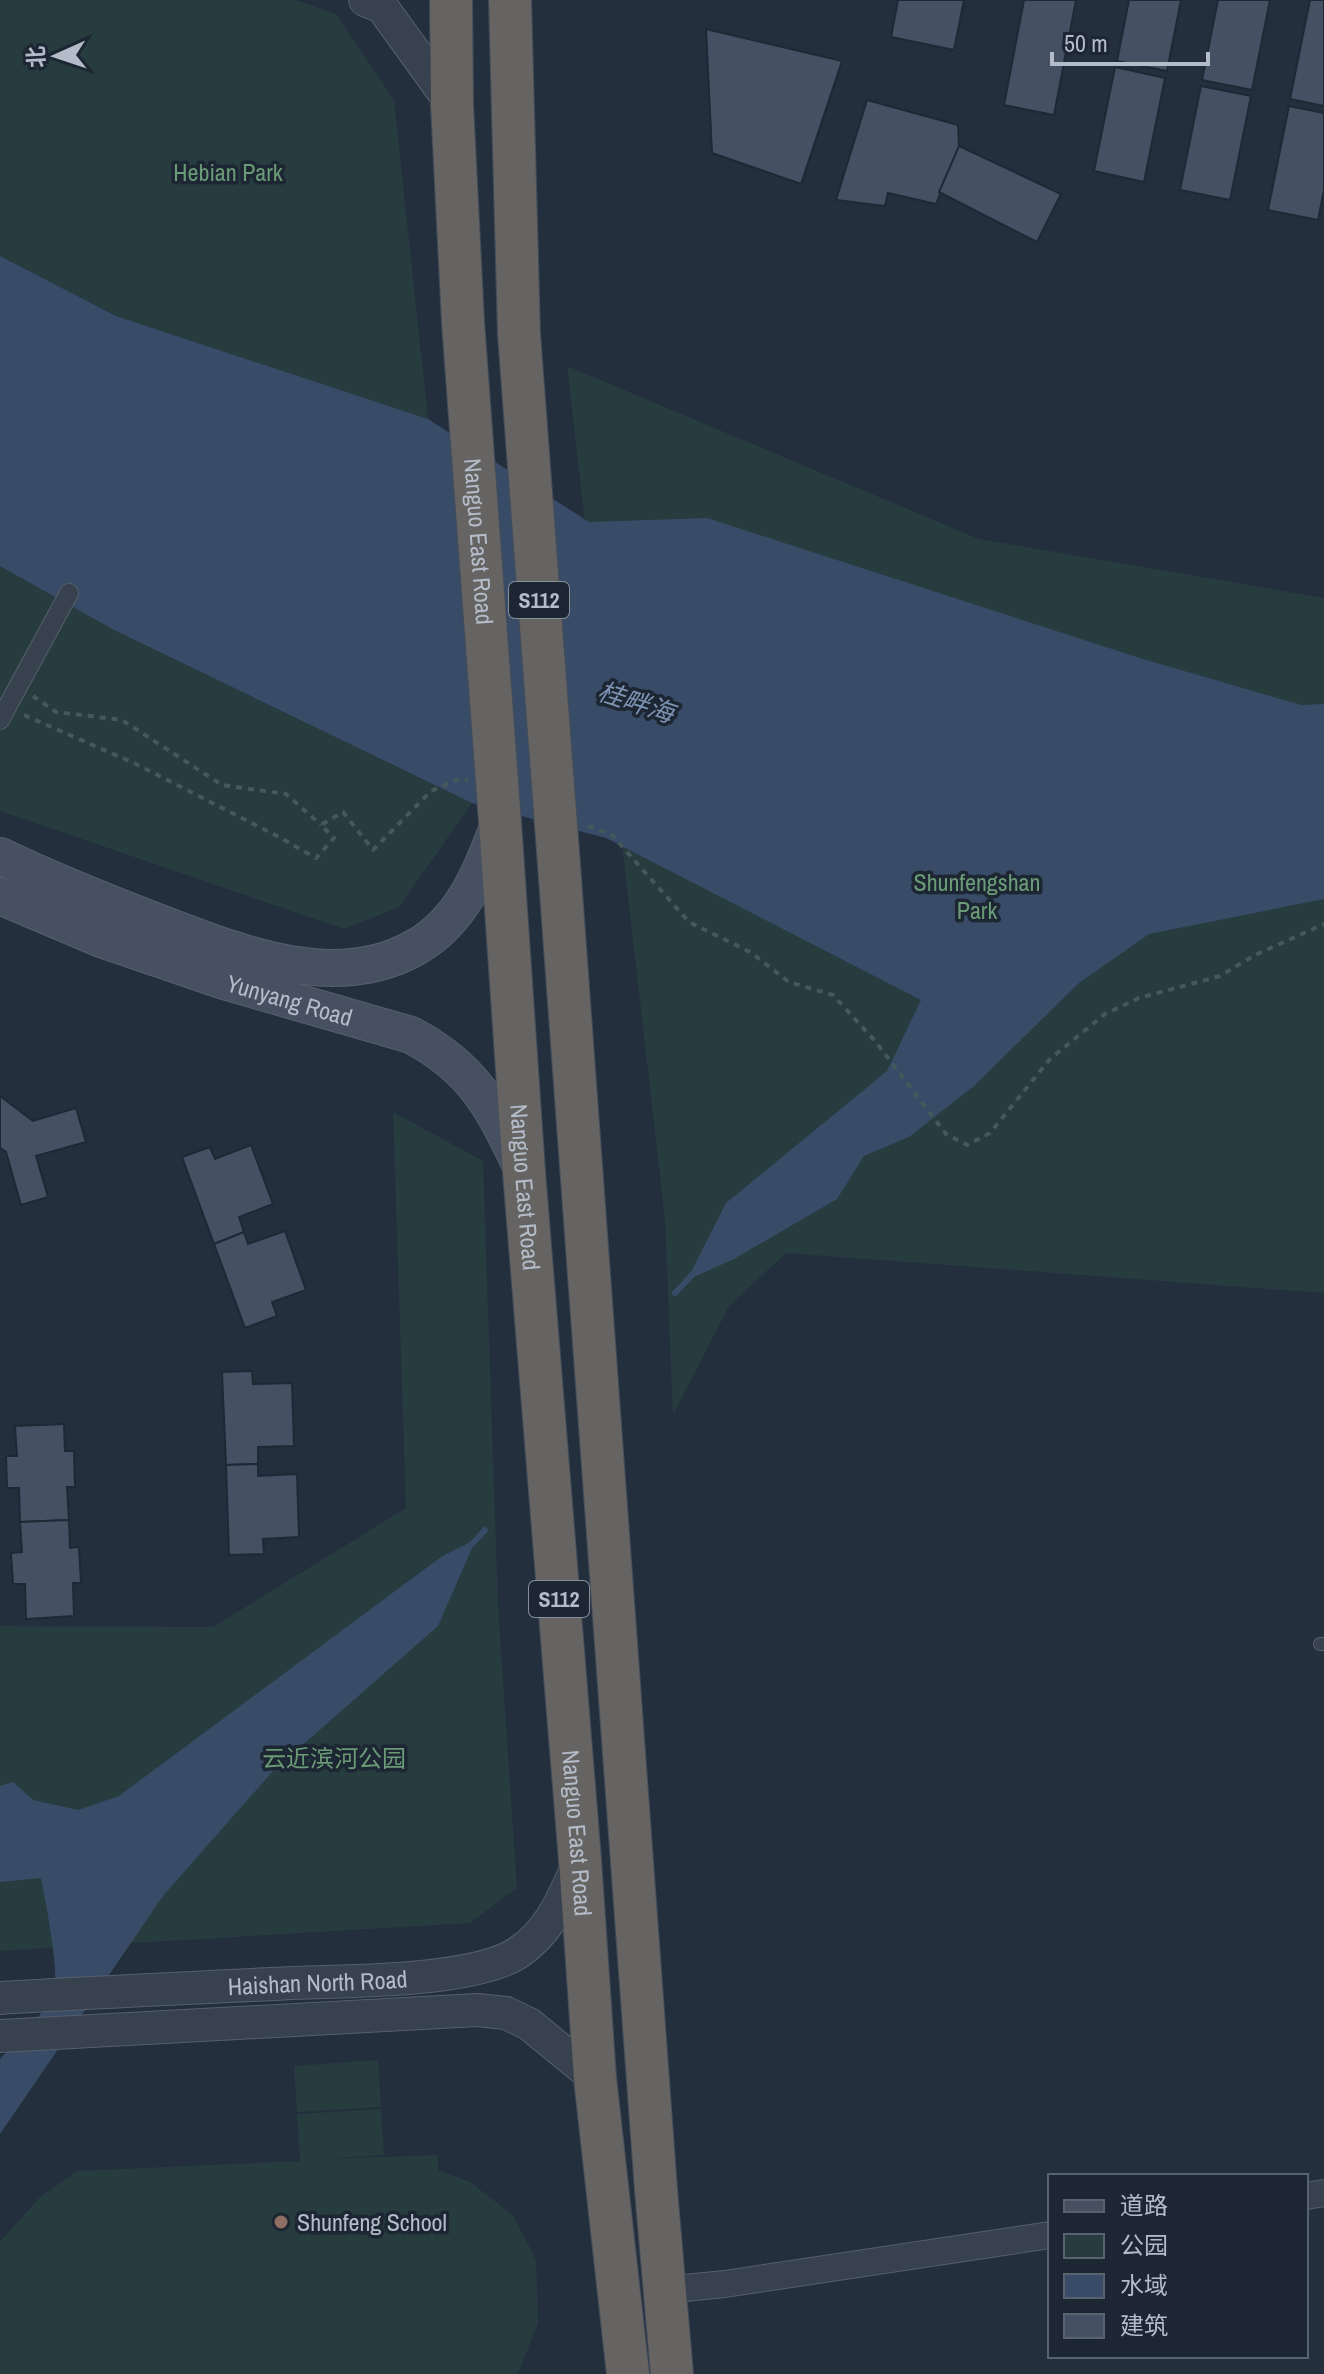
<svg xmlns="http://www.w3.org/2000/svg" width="1324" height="2374" font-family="'Archivo Narrow','Noto Sans SC',sans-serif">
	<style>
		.green { fill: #263c3f }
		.water { fill: #394c67 }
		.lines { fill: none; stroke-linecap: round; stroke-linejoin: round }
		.stream { stroke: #394c67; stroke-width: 6 }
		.building { fill: #455162; stroke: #1f2835; stroke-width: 2 }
		.service-casing { stroke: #565f6c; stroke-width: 14 }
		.pedestrian-casing { stroke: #565f6c; stroke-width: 20 }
		.minor-casing { stroke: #565f6c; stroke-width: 28 }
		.tertiary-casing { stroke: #565f6c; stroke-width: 34 }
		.secondary-casing { stroke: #565f6c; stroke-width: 38 }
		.trunk-casing { stroke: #434c59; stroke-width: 44 }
		.path { stroke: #44595c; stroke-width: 4; stroke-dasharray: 6 6; stroke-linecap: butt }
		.service { stroke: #38414e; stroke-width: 12 }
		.pedestrian { stroke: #38414e; stroke-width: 18 }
		.minor { stroke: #38414e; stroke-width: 26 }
		.tertiary { stroke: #38414e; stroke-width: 32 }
		.secondary { stroke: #465061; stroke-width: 36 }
		.trunk { stroke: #656462; stroke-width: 42 }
		.trunk-bridge-casing { stroke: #434c59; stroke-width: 44; stroke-linecap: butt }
		.trunk-bridge { stroke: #656462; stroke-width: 42 }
		.education-dot { fill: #8d6e63; stroke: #1d2633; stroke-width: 3 }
		.labels { text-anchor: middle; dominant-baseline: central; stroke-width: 7; stroke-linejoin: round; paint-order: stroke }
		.shield { fill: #1d2633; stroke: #878f9c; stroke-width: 2 }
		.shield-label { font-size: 22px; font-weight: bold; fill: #b4bcc9 }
		.park-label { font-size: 24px; fill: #6b9a76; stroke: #1d2633 }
		.street-label { font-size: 24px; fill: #b4bcc9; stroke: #1d2633 }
		.poi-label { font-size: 24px; fill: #b4bcc9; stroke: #1d2633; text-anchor: start }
		.water-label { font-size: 26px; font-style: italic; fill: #7c92b1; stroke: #1d2633 }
	</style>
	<rect width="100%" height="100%" fill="#242f3e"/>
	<!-- green -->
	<g class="green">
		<path d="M0,0H296L336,14L394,100L428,419L116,316L0,256Z"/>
		<path d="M567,366L979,539L1324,598V1293L786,1253L729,1306L673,1415L665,1219Z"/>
		<path d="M0,561L114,630L472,803L399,907L344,929L0,811Z"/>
		<path d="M393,1112L483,1161L498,1606L517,1888L470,1923L0,1951V1626L213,1627L406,1508Z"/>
		<path d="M378,2060L381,2107L297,2112L294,2066Z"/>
		<path d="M381,2109L384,2155L326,2159L438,2155V2170L470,2182L513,2215L536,2260L538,2323L518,2374H0V2242L39,2198L77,2171L300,2161L297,2114Z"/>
	</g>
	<!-- water -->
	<g class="water">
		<path d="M0,256L116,316L428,419L589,522L707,518L1143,659L1301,705L1324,704V899L1149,934L1079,983L974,1086L909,1137L864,1156L837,1199L734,1259L687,1280L726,1203L887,1071L921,1000L606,838L472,803L114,630L0,566Z"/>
		<path d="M476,1539L438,1626L273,1771L163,1896L0,2134V2059C18,2040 45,2015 54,1990C60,1974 45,1899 41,1878L0,1882V1786L13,1782L33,1800L78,1810L119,1796L441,1557Z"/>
	</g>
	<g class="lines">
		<!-- stream -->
		<g class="stream">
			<path d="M675,1293L692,1275"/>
			<path d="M473,1543L485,1530"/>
		</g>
	</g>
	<!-- building -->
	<g class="building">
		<path d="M898,0H964L954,50L891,37Z"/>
		<path d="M1024,0H1076L1054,115L1004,105Z"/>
		<path d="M1129,0H1181L1167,71L1117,61Z"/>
		<path d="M1218,0H1270L1252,90L1202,80Z"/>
		<path d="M1310,0H1324V106L1290,99Z"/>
		<path d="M706,29L842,61L801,184L712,153Z"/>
		<path d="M1115,67L1165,78L1144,182L1094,171Z"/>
		<path d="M1201,86L1251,96L1230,200L1180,190Z"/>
		<path d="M867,100L958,125L959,146L936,204L888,193L885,206L836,200Z"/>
		<path d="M1289,106L1324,113V190L1318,220L1268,210Z"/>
		<path d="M959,146L1061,194L1037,242L939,192Z"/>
		<path d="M0,1096L33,1121L76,1108L86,1142L36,1156L48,1197L21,1205L6,1152L0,1148Z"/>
		<path d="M251,1145L273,1204L239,1217L244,1232L214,1244L182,1157L210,1147L215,1159Z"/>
		<path d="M285,1231L306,1290L272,1302L277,1316L245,1328L214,1244L244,1232L248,1244Z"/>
		<path d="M252,1371L253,1384L292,1383L294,1446L258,1447V1464L226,1465L222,1372Z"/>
		<path d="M64,1424L65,1451H74L75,1487H67L69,1520L20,1522L19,1488H7L6,1456H17L15,1426Z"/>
		<path d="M258,1464V1476L297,1474L299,1537L263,1539L264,1554L229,1555L226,1465Z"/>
		<path d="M69,1520L70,1548L79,1547L81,1583H73L74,1616L26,1619L25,1584H13L11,1553L22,1552L20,1522Z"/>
	</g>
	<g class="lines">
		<!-- service casing -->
		<g class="service-casing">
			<path id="service" d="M1320,1644H1324"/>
		</g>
		<!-- pedestrian casing -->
		<g class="pedestrian-casing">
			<path id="pedestrian" d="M0,720L69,593"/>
		</g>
		<!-- minor casing -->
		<g class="minor-casing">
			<g id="minor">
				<path d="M1306,2196L1324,2193"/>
				<path d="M664,2290L725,2284L1050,2235"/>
			</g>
		</g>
		<!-- tertiary casing -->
		<g class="tertiary-casing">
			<g id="tertiary">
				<path d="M365,0L382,7L452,104"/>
				<path id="s1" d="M0,1998C97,1992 194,1988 292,1983C346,1981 476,1982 519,1952C551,1930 563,1898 579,1863"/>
				<path d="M0,2036L477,2010L506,2013L529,2024L595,2078"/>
			</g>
		</g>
		<!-- secondary casing -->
		<g class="secondary-casing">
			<g id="secondary">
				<path d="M0,856C50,880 100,900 152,920C232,950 333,995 416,947C462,921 482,871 499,824"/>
				<path id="s2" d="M0,896L101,939L224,981L411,1035C473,1068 492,1105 521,1166"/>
			</g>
		</g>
		<!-- trunk casing -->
		<g class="trunk-casing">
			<g id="trunk">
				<path d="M451,0L452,104L463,322"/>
				<path d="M510,0L519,334"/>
				<path id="s3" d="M500,822L524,1172L580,1860L595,2078L628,2374"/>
				<path d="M559,865L656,2190L672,2374"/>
			</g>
		</g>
		<!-- path -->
		<g class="path">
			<path d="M33,696L56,712L122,720L222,785L286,794L321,825"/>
			<path d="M24,715L136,764L279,837L316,858L334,838L321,825L343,812L373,850L431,791L462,778L468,780"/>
			<path d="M588,826L612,835L689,922L750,952L789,982L833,995L875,1041L946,1134L967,1145L990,1133L1050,1059L1105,1014L1139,998L1220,976L1255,955L1324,924"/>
		</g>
		<!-- service -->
		<use href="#service" class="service"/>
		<!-- pedestrian -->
		<use href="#pedestrian" class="pedestrian"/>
		<!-- minor -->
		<use href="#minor" class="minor"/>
		<!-- tertiary -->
		<use href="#tertiary" class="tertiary"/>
		<!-- secondary -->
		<use href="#secondary" class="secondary"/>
		<!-- trunk -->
		<use href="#trunk" class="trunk"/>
		<!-- trunk-bridge casing -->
		<g class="trunk-bridge-casing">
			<g id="trunk-bridge">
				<path id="s4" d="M463,322L500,822"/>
				<path d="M519,334L559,865"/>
			</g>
		</g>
		<!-- trunk-bridge -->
		<use href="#trunk-bridge" class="trunk-bridge"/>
	</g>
	<!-- markers -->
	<circle class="education-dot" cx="281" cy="2222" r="8"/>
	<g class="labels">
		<!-- shield labels -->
		<g class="shield">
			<rect x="509" y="582" width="60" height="36" rx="6"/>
			<rect x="529" y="1581" width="60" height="36" rx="6"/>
		</g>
		<g class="shield-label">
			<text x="539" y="600">S112</text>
			<text x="559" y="1599">S112</text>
		</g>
		<!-- park labels -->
		<g class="park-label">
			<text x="228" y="172">Hebian Park</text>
			<text x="977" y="882">Shunfengshan<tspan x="977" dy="28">Park</tspan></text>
			<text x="334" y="1758">云近滨河公园</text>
		</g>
		<!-- street labels -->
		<g class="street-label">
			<text stroke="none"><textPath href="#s4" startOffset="220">Nanguo East Road</textPath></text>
			<text stroke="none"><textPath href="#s2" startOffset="308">Yunyang Road</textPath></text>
			<text stroke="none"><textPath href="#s3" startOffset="366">Nanguo East Road</textPath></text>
			<text stroke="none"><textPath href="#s3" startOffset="1014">Nanguo East Road</textPath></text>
			<text stroke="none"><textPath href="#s1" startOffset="318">Haishan North Road</textPath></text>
		</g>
		<!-- poi labels -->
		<g class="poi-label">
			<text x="297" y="2222">Shunfeng School</text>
		</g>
		<!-- water labels -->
		<g class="water-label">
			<text transform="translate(636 702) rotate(18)">桂畔海</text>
		</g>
	</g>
	<!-- legend -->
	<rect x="1048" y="2174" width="260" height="184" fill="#1d2633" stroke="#59626f" stroke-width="2"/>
	<rect x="1064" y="2200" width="40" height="12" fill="#465061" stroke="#59626f" stroke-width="2"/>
	<text x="1120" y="2214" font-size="24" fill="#b4bcc9">道路</text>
	<rect x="1064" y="2234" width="40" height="24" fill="#263c3f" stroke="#59626f" stroke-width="2"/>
	<text x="1120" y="2254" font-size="24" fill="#b4bcc9">公园</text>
	<rect x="1064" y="2274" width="40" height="24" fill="#394c67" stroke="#59626f" stroke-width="2"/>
	<text x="1120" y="2294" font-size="24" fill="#b4bcc9">水域</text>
	<rect x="1064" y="2314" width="40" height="24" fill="#455162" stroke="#59626f" stroke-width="2"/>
	<text x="1120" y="2334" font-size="24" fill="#b4bcc9">建筑</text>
	<!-- north arrow -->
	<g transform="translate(56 56) rotate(267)" stroke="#1d2633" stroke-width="6" paint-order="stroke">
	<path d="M0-6L14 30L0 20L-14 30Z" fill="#b4bcc9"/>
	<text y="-12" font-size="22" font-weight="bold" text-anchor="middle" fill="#b4bcc9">北</text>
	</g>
	<!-- scale -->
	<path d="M1052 52v12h156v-12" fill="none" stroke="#b4bcc9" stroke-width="4"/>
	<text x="1064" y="52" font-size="24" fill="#b4bcc9" stroke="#1d2633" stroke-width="6" paint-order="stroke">50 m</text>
</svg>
